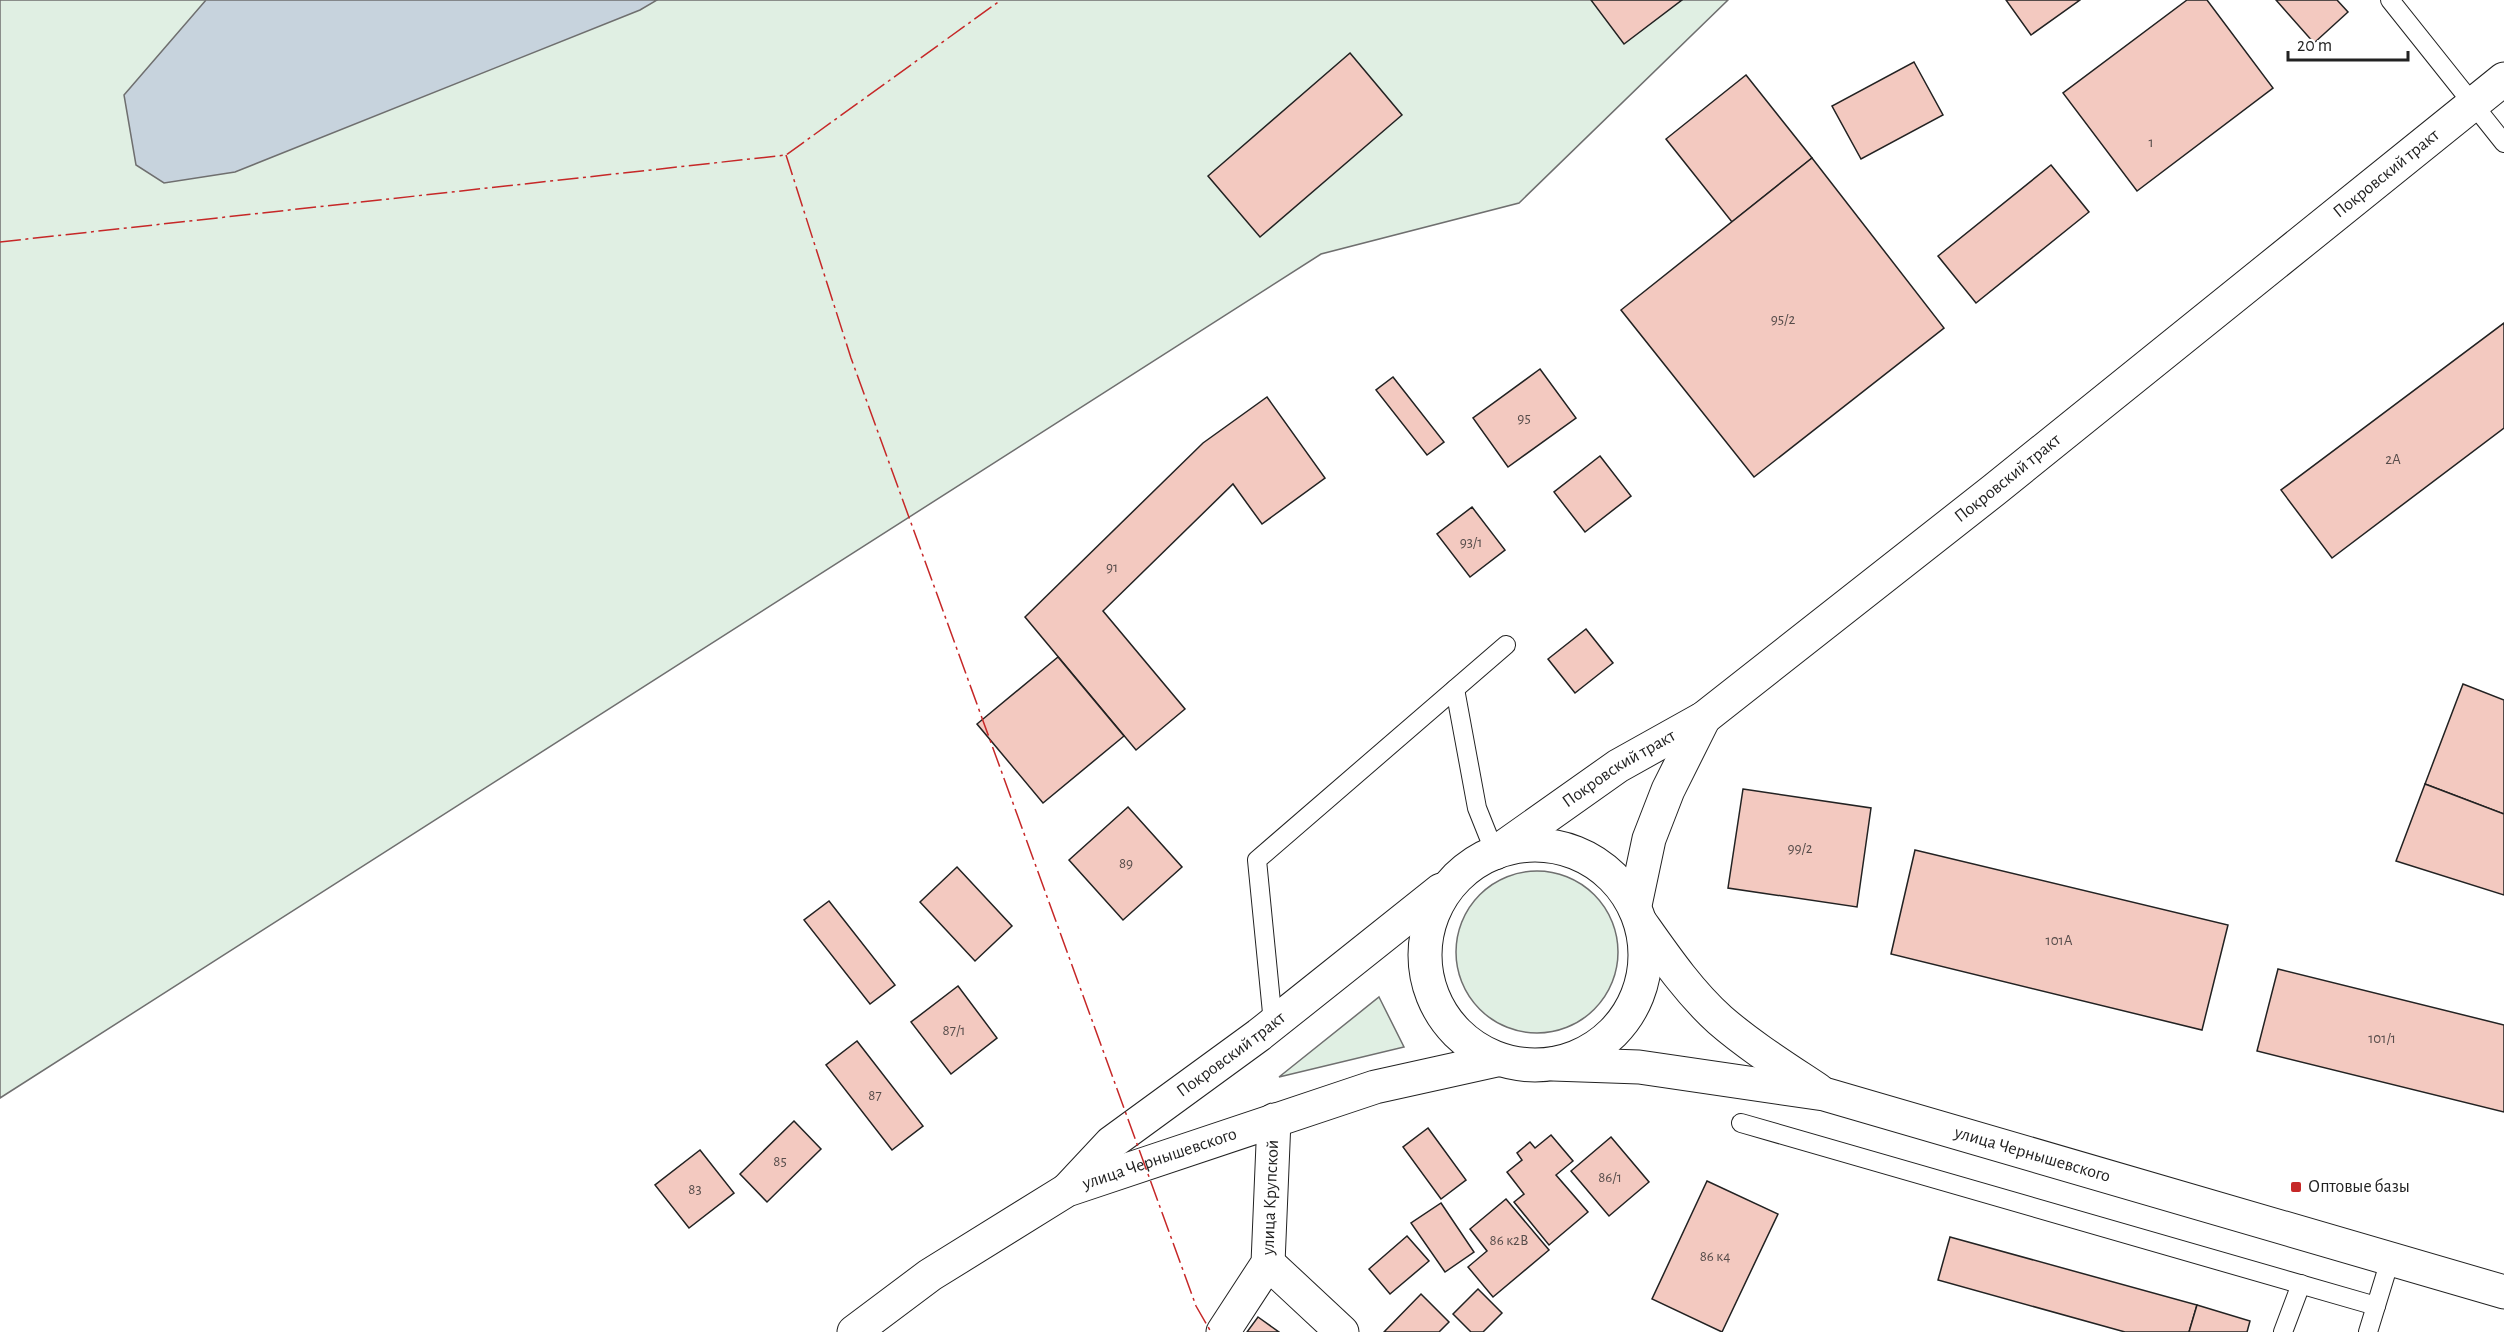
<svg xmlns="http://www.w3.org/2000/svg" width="2504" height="1332" font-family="'Alegreya Sans',sans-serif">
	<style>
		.green { fill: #e0efe3; stroke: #6f6f6f; stroke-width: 1.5 }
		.water { fill: #c7d3dd; stroke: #6f6f6f; stroke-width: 1.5 }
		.building { fill: #f3c9c0; stroke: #222; stroke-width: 1.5 }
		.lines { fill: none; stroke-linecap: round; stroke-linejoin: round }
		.service-casing { stroke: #222; stroke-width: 20 }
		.minor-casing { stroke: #222; stroke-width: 35 }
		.secondary-casing { stroke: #222; stroke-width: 35 }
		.service { stroke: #fff; stroke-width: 18 }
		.minor { stroke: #fff; stroke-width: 33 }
		.secondary { stroke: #fff; stroke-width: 33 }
		.power { stroke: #c62828; stroke-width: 1.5; stroke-dasharray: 21 4.5 3 4.5; stroke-linecap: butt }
		.poi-dot { fill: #c62828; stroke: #fff; stroke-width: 2 }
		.labels { text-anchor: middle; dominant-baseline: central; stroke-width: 4.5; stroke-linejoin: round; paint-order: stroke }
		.number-label { font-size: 15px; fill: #564c4a }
		.street-label { font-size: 18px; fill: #222; stroke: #fff }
		.poi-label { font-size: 18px; fill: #222; stroke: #fff; text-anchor: start }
	</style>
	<rect width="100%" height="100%" fill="#fff"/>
	<!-- green -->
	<g class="green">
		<path d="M0,0H1728L1519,203L1321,254L0,1098Z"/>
		<circle cx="1537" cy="952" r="81"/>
		<path d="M1379,997L1404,1047L1279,1077Z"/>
	</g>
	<!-- water -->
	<path class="water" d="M206,0H657L640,10L235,172L164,183L136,165L124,95Z"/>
	<!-- building -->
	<g class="building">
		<path d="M1591,0H1682L1624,44Z"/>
		<path d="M2006,0H2080L2031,35Z"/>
		<path d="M2187,0H2207L2273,88L2137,191L2063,93Z"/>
		<path d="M2276,0H2337L2348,12L2314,43Z"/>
		<path d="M1350,53L1402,115L1260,237L1208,176Z"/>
		<path d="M1914,62L1943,115L1861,159L1832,106Z"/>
		<path d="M1746,75L1812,158L1732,222L1666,139Z"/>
		<path d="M1812,158L1944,328L1754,477L1621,310Z"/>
		<path d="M2051,165L2089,212L1976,303L1938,256Z"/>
		<path d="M2504,323V428L2332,558L2281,490Z"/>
		<path d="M1540,369L1576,418L1508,467L1473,418Z"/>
		<path d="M1393,377L1444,442L1427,455L1376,390Z"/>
		<path d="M1267,397L1325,478L1262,524L1233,484L1103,611L1185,709L1136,750L1025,617L1203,443Z"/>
		<path d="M1600,456L1631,496L1585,532L1554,492Z"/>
		<path d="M1472,507L1505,550L1470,577L1437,534Z"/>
		<path d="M1586,629L1613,663L1575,693L1548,659Z"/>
		<path d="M1058,657L1124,736L1043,803L977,724Z"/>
		<path d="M2463,684L2504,700V814L2425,784Z"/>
		<path d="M2425,784L2504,814V895L2396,861Z"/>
		<path d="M1743,789L1871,808L1857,907L1728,888Z"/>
		<path d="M1128,807L1182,867L1123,920L1069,860Z"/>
		<path d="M1915,850L2228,925L2202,1030L1891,954Z"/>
		<path d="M957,867L1012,926L975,961L920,902Z"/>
		<path d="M829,901L895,985L870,1004L804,920Z"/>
		<path d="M2278,969L2504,1025V1112L2257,1051Z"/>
		<path d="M958,986L997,1038L951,1074L911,1022Z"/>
		<path d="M857,1041L923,1126L892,1150L826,1065Z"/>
		<path d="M794,1121L821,1149L767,1202L740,1174Z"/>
		<path d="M1428,1128L1466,1180L1441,1199L1403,1147Z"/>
		<path d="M1551,1135L1573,1161L1556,1175L1588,1212L1549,1245L1514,1202L1524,1194L1507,1172L1522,1160L1517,1153L1530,1142L1535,1148Z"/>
		<path d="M1611,1137L1649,1182L1609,1216L1571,1171Z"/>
		<path d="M700,1150L734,1193L689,1228L655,1185Z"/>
		<path d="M1707,1181L1778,1214L1722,1332L1652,1299Z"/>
		<path d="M1506,1199L1549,1250L1493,1297L1468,1267L1487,1251L1470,1229Z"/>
		<path d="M1441,1203L1474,1252L1445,1272L1411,1223Z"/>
		<path d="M1407,1236L1429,1261L1390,1294L1369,1269Z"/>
		<path d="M1950,1237L2197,1305L2189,1332H2125L1938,1280Z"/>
		<path d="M1478,1289L1502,1313L1483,1332H1471L1453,1314Z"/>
		<path d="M1421,1294L1449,1322L1439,1332H1384Z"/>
		<path d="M2197,1305L2250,1321L2247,1332H2189Z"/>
		<path d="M1258,1317L1279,1332H1247Z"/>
	</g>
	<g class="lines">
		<!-- service casing -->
		<g class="service-casing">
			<g id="service">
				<path d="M2390,0L2504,143"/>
				<path d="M1455,689L1477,808L1495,853"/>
				<path d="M1273,1023L1257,860L1506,645"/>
				<path d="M1741,1123L2376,1306"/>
				<path d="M2283,1332L2301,1284"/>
				<path d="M2368,1332L2390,1260"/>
			</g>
		</g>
		<!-- minor casing -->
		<g class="minor-casing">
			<g id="minor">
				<path d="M1268,1263L1342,1332"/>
				<path id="s1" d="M1223,1332L1268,1263L1274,1120"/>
			</g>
		</g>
		<!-- secondary casing -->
		<g class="secondary-casing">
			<g id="secondary">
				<circle cx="1535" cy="955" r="110"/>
				<path id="s2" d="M1495,853L1618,766L1704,718L1994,490L2504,79"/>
				<path d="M1635,905L1649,839L1668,790L1704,718"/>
				<path d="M1641,923C1665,957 1689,992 1720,1020C1750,1046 1785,1068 1818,1090"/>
				<path id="s3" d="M1553,1064L1639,1067L1824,1094L2504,1292"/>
				<path id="s4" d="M1068,1189L1111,1143L1259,1035L1441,890"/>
				<path id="s5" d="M854,1332L930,1275L1067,1190L1375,1087L1497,1060"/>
			</g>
		</g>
		<!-- service -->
		<use href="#service" class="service"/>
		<!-- minor -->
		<use href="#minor" class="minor"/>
		<!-- secondary -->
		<use href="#secondary" class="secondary"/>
		<!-- power -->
		<g class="power">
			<path d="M786,155L851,358L1196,1306L1211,1332"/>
			<path d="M0,242L786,155L1001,0"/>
		</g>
	</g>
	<!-- markers -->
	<rect class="poi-dot" x="2290" y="1181" width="12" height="12" rx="3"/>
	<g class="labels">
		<!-- number labels -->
		<g class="number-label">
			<text x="2151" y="142">1</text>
			<text x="1783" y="319">95/2</text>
			<text x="1524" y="418">95</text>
			<text x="2393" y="459">2А</text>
			<text x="1471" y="542">93/1</text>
			<text x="1112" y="567">91</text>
			<text x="1800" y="848">99/2</text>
			<text x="1126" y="863">89</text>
			<text x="2059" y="940">101А</text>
			<text x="954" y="1030">87/1</text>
			<text x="2382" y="1038">101/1</text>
			<text x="875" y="1095">87</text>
			<text x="780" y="1161">85</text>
			<text x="1610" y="1177">86/1</text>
			<text x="695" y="1189">83</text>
			<text x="1509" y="1240">86 к2В</text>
			<text x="1715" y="1256">86 к4</text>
		</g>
		<!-- street labels -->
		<g class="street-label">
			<text stroke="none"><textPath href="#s2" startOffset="1122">Покровский тракт</textPath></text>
			<text stroke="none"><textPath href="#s2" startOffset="636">Покровский тракт</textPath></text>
			<text stroke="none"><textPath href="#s2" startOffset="150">Покровский тракт</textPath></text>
			<text stroke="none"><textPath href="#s4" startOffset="212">Покровский тракт</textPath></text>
			<text stroke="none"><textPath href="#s3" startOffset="490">улица Чернышевского</textPath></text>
			<text stroke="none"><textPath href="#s5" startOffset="354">улица Чернышевского</textPath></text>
			<text stroke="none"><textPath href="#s1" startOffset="148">улица Крупской</textPath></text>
		</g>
		<!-- poi labels -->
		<g class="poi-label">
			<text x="2308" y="1187">Оптовые базы</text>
		</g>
	</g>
	<!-- scale -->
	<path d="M2288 51v9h120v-9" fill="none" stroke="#222222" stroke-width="3"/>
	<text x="2297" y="51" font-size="18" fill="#222222" stroke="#ffffff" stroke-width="4.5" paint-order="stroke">20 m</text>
</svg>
